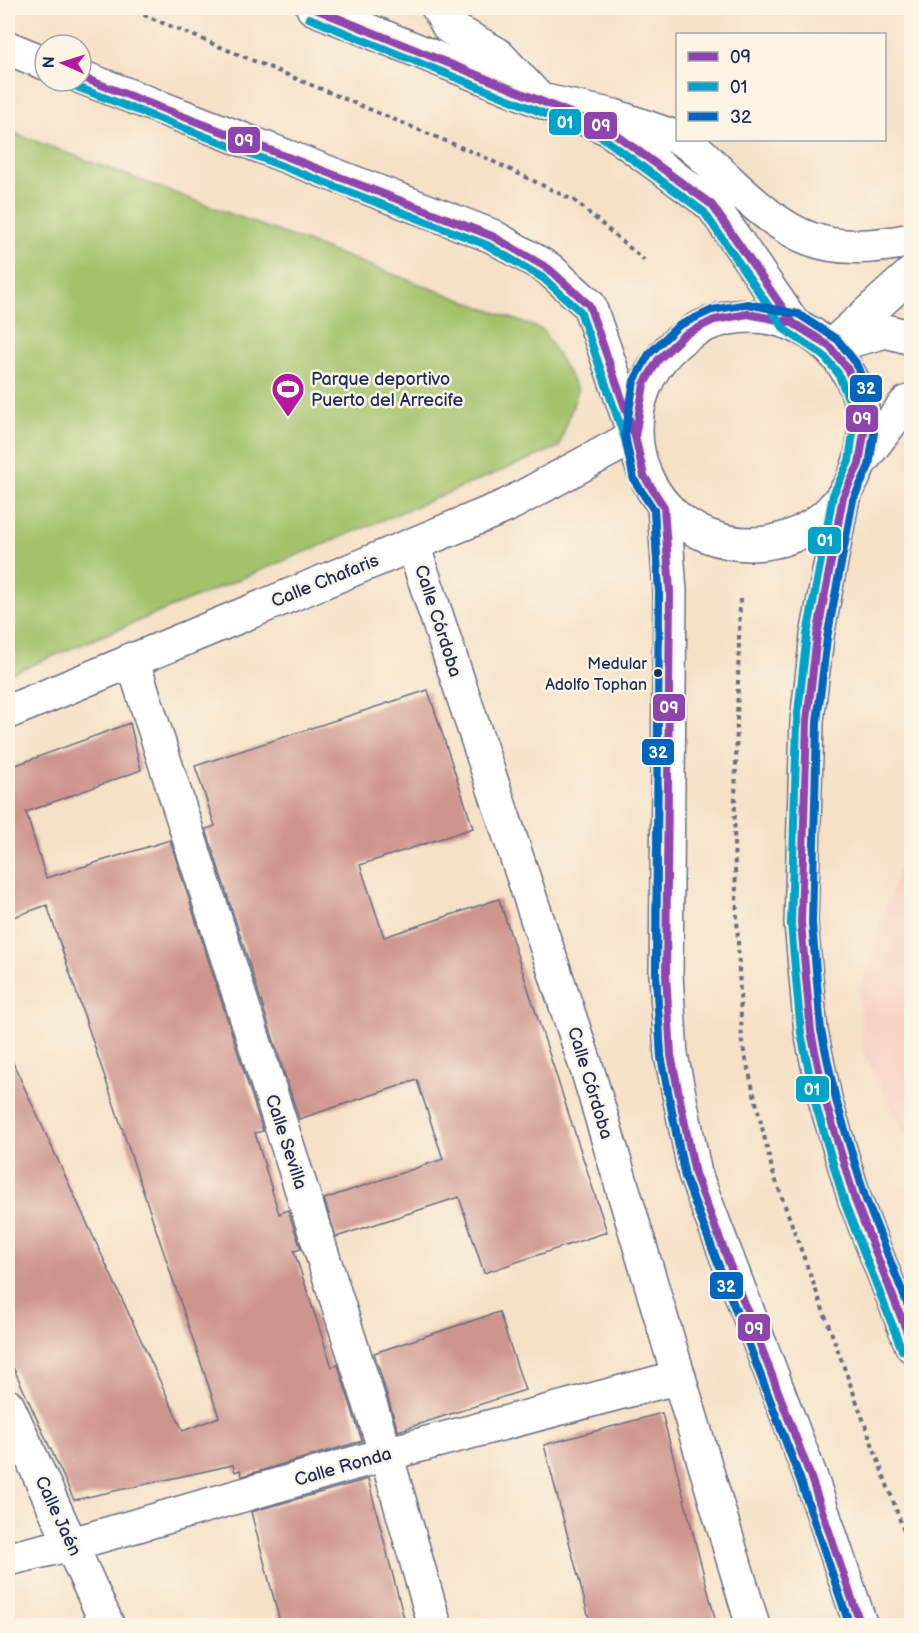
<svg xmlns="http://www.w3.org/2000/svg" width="919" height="1633" font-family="'Balsamiq Sans',sans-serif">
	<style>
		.built { fill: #f7d1c6 }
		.green { fill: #a3c26a; stroke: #5f7864; stroke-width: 1.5 }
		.building { fill: #ce958e }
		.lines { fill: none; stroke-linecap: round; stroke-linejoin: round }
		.minor-casing { stroke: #686d83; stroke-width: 36 }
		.major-casing { stroke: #686d83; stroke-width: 36 }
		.path { stroke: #686d83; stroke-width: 4; stroke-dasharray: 4.5 4.5; stroke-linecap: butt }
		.minor { stroke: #fff; stroke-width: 33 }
		.major { stroke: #fff; stroke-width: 33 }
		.bus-1-casing { stroke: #fcf5e5; stroke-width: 12 }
		.bus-2-casing { stroke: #fcf5e5; stroke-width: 12 }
		.bus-3-casing { stroke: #fcf5e5; stroke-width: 12 }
		.bus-1 { stroke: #8e44ad; stroke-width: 8 }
		.bus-2 { stroke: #01a3c8; stroke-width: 8 }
		.bus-3 { stroke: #0065bd; stroke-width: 8 }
		.bus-dot { fill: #1b2f5e; stroke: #fcf5e5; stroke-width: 2 }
		.labels { text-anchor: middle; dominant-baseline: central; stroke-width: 5; stroke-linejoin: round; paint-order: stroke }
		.bus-label { font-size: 16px; fill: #1b2f5e; stroke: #fcf5e5; text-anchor: end }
		.poi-label { font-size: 18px; fill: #1b2f5e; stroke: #fcf5e5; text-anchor: start }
		.street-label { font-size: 18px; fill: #1b2f5e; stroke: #fcf5e5 }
		.line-badge { stroke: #fcf5e5; stroke-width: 2 }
		.badge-label { font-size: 16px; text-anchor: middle; font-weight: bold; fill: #fff }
	</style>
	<rect width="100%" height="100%" fill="#fcf5e5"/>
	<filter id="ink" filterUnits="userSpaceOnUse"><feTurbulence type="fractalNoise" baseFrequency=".0167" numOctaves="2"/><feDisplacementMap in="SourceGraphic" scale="12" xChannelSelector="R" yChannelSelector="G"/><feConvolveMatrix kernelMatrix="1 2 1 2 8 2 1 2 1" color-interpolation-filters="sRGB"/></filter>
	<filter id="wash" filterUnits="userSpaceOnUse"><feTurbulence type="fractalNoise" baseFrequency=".008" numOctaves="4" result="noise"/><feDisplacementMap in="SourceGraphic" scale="24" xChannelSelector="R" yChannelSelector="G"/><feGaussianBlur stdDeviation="1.35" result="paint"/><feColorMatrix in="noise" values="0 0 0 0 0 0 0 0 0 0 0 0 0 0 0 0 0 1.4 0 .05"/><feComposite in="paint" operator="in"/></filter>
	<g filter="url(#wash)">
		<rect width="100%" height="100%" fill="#f6e1c7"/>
		<!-- built -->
		<path class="built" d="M911,831V1147L863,1052L859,992Z"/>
		<!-- green -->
		<path class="green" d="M8,131L543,330L578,390L559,447L8,675Z"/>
		<g id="blocks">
			<!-- building -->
			<g class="building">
				<path d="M428,690L473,828L360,865L384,937L499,899L607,1232L484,1273L459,1197L336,1237L324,1199L443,1159L417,1080L299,1119L206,829L215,826L195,766Z"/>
				<path d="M130,723L141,770L26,812L46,878L170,840L263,1131L255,1133L279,1214L288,1210L301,1249L294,1251L332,1367L338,1365L362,1441L242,1476L240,1470L235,1472L233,1465L74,1500L8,1356V1052L183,1431L219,1417L47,905L8,919V768Z"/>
				<path d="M499,1312L525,1390L398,1431L374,1353Z"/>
				<path d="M662,1413L717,1626H591L544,1445Z"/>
				<path d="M368,1479L406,1626H281L251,1512Z"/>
			</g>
		</g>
	</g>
	<g filter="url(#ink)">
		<use href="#blocks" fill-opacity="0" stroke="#686d83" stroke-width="1.5"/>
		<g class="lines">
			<!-- minor casing -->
			<g class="minor-casing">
				<g id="minor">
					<path d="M438,8L449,27L497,54L540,100L614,116L678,138"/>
					<path d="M682,140C699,148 713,167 727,179C791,239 822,258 912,240"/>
					<path d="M835,345L886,331L912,338"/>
					<path d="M830,347L912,273"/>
					<path d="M859,464L906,403L912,401"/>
					<path d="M413,545L588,1072L753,1626"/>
					<path d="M132,659L386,1454L435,1626"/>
					<path d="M8,712L506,506L635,436"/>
					<path d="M8,1406L108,1626"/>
					<path d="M8,1559L72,1544L386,1454L679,1377"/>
				</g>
			</g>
			<!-- major casing -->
			<g class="major-casing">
				<g id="major">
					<path d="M313,8L607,128L712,205L793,323"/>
					<path d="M8,48L45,63"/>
					<path d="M81,77L492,236L549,269L589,305L634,434"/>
					<circle cx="750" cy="430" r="114"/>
					<path d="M843,497L817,636L807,721L801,923L811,1032L826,1103L855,1200L912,1346"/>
					<path d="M664,507L670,592L666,975L671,1055L695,1174L810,1475L861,1626"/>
				</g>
			</g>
			<!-- path -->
			<g class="path">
				<path d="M127,8L484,157L575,201L644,260"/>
				<path d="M740,599L734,843L742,1043L773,1173L912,1553"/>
			</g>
			<!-- minor -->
			<use href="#minor" class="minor"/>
			<!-- major -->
			<use href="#major" class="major"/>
			<!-- bus-1 casing -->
			<g class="bus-1-casing">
				<g id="bus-1">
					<path d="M313,8L607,128L712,205L793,323L819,339"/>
					<path d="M81,77L492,236L549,269L589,305L635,436"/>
					<path d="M861,1626L810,1475L695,1174L671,1055L666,975L670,592L664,507L644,476L635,436L644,384L658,360L684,335L714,320L748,314L793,323L830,347L847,368L860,400L864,433L859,464L843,497L817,636L807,721L801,923L811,1032L826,1103L855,1200L912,1345"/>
				</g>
			</g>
			<!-- bus-2 casing -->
			<g class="bus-2-casing">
				<g id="bus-2">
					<path d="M309,18L602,137L704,212L785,330L823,355L838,373L850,403L853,433L849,461L833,495L807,635L797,721L791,924L801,1033L816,1106L845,1204L902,1350"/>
					<path d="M77,87L487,245L543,278L580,311L625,439L634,480L654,510L659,592L656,975L661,1057L685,1177L800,1479L850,1626"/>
				</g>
			</g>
			<!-- bus-3 casing -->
			<g class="bus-3-casing">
				<path id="bus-3" d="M850,1626L800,1479L685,1177L661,1056L656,975L659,592L654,510L634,480L625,435L634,381L649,354L678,326L712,310L748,304L798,314L838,340L856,363L870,398L874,433L869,466L853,500L827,638L817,722L812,923L821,1030L836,1100L865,1197L912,1316"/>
			</g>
			<!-- bus-1 -->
			<use href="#bus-1" class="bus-1"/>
			<!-- bus-2 -->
			<use href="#bus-2" class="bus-2"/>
			<!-- bus-3 -->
			<use href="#bus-3" class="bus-3"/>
		</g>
	</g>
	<!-- icons -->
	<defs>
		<g id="stadium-pin" transform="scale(1.725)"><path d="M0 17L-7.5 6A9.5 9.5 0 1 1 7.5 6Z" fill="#b5179e" stroke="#fcf5e5"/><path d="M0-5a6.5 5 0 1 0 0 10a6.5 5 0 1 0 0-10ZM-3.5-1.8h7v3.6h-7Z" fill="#fff"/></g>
	</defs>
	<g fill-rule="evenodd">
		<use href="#stadium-pin" x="288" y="389"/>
	</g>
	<!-- markers -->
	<circle class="bus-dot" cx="658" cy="673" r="5"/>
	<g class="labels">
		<!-- bus labels -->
		<g class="bus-label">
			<text x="647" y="664">Medular<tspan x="647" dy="21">Adolfo Tophan</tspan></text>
		</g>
		<!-- poi labels -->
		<g class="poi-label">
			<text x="311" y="379">Parque deportivo<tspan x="311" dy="21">Puerto del Arrecife</tspan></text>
		</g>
		<!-- street labels -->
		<g class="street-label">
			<text transform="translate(325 581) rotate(-22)">Calle Chafaris</text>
			<text transform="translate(438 621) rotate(72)">Calle Córdoba</text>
			<text transform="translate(590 1083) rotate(73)">Calle Córdoba</text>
			<text transform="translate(286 1142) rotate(72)">Calle Sevilla</text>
			<text transform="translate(343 1467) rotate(-16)">Calle Ronda</text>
			<text transform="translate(58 1516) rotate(65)">Calle Jaén</text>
		</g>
	</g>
	<g class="line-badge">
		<rect x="548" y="108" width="34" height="28" rx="6" fill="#01a3c8"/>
		<rect x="583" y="111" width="35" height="29" rx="6" fill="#8e44ad"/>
		<rect x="227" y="126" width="34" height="28" rx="6" fill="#8e44ad"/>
		<rect x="849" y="374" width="34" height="29" rx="6" fill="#0065bd"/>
		<rect x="845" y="404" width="34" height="29" rx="6" fill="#8e44ad"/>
		<rect x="807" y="526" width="35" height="29" rx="6" fill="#01a3c8"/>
		<rect x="652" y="693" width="34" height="29" rx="6" fill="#8e44ad"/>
		<rect x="641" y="738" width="34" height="28" rx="6" fill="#0065bd"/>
		<rect x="795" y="1075" width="35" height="28" rx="6" fill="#01a3c8"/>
		<rect x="709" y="1271" width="35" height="29" rx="6" fill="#0065bd"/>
		<rect x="737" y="1313" width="34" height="29" rx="6" fill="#8e44ad"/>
	</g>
	<g class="badge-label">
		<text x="565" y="128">01</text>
		<text x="601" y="131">09</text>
		<text x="244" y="146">09</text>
		<text x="866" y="394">32</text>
		<text x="862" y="424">09</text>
		<text x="825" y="546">01</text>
		<text x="669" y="713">09</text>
		<text x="658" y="758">32</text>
		<text x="812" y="1095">01</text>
		<text x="726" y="1292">32</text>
		<text x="754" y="1334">09</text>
	</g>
	<!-- margin -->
	<rect width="919" height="1633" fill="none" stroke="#fcf5e5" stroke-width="30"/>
	<!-- legend -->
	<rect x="676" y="33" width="210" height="108" fill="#fcf5e5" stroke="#a2a6af" stroke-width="1.5"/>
	<rect x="688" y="52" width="30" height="9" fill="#8e44ad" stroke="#a2a6af" stroke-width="1.5"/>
	<text x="730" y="63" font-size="18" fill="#1b2f5e">09</text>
	<rect x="688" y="82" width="30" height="9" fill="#01a3c8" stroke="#a2a6af" stroke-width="1.5"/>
	<text x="730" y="93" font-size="18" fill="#1b2f5e">01</text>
	<rect x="688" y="112" width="30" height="9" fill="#0065bd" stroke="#a2a6af" stroke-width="1.5"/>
	<text x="730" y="123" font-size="18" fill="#1b2f5e">32</text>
	<!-- north arrow -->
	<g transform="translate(63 63) rotate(273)"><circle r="28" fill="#fcf5e5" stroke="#a2a6af" stroke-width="1.5"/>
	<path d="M0-4.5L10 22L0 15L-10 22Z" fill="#b5179e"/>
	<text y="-9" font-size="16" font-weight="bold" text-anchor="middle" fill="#1b2f5e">N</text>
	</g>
</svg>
